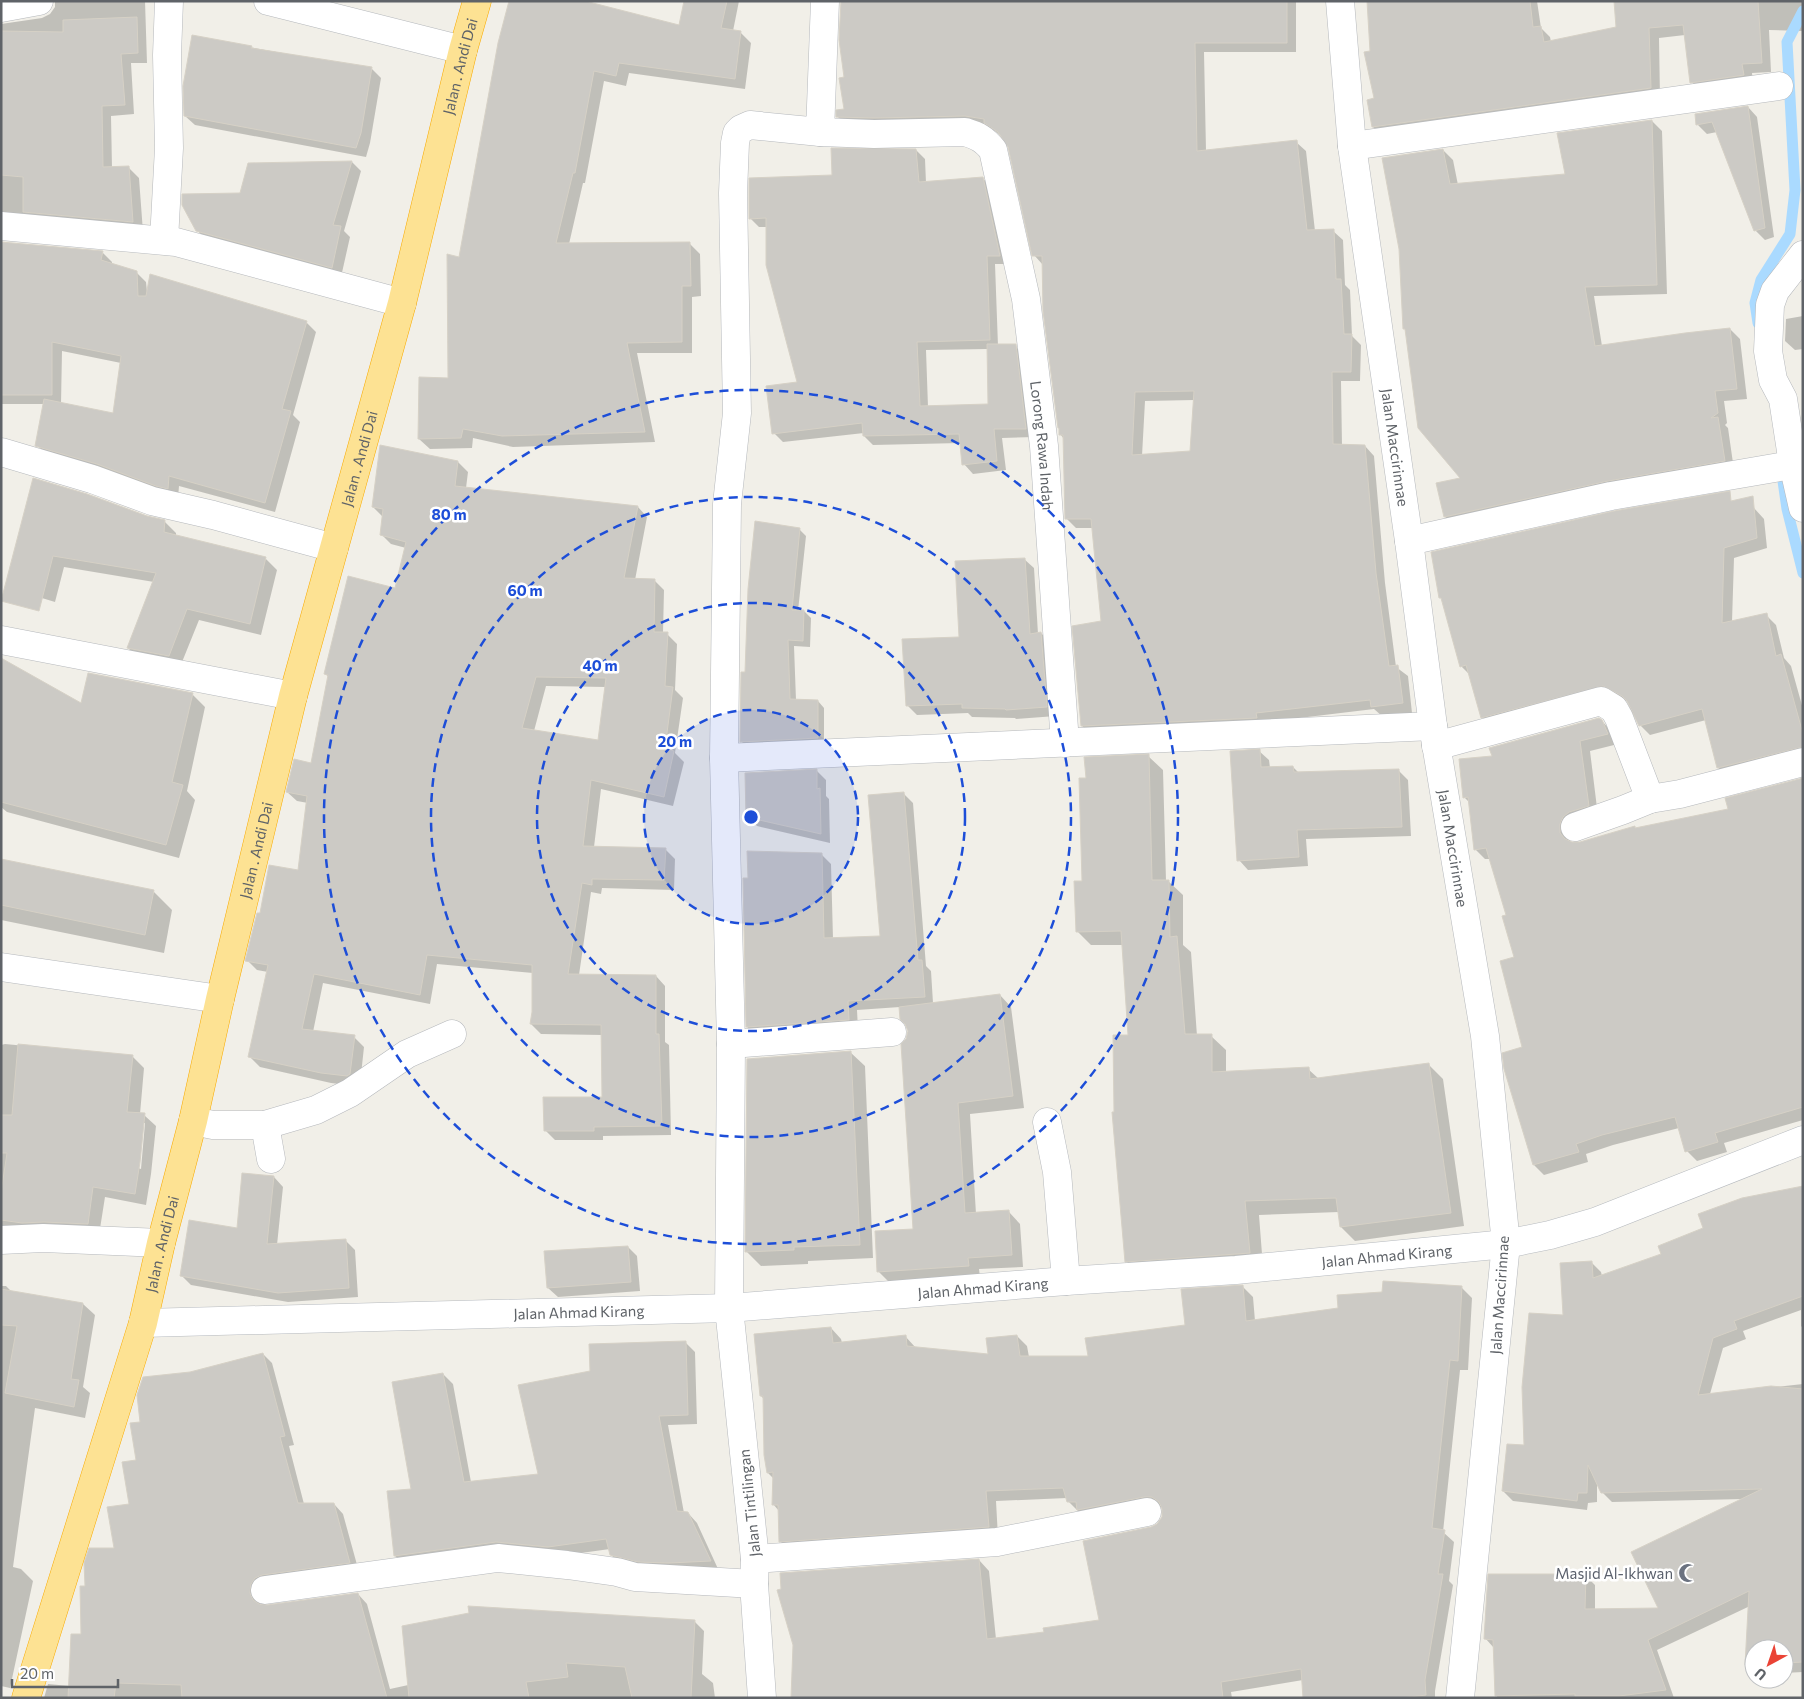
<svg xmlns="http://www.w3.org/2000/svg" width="1804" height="1699" font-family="Commissioner,sans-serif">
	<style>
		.shadow { fill: #0003; fill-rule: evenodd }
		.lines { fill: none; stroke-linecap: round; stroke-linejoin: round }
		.stream { stroke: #aadaff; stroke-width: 11 }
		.building { fill: #cccac5; stroke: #d6d1c6; fill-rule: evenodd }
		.street-casing { stroke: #b5b8bc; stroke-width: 29 }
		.secondary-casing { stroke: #b6babf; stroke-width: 29 }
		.highway-casing { stroke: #f9ab00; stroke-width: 29 }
		.street { stroke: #fff; stroke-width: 28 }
		.secondary { stroke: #fff; stroke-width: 28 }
		.highway { stroke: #fde293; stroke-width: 28 }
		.ring { fill: none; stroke: #1d4ed8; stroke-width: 2.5; stroke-dasharray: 9 6 }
		.labels { text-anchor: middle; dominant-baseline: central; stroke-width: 5; stroke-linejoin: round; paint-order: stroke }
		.street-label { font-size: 15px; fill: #5f6368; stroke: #fff }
		.worship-label { font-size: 15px; fill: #5b616d; stroke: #fff; text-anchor: end }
		.centre { fill: #1d4ed8; stroke: #fff; stroke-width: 2.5 }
		.ring-label { font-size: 15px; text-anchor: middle; font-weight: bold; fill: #1d4ed8; stroke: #fff; stroke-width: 5; stroke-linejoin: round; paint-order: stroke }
	</style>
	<rect width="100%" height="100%" fill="#f1efe8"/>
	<!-- shadow -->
	<g class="shadow">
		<path d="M55,1H145L147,63H131L134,114L111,116L112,168H129L139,178L143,232L1,224V24L42,18L50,14L55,7Z"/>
		<path d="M686,1H739L733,31L740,32L751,43L745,89L629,73L626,86L604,81L585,183H583L569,244L689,243L700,254L701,296L692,297V353H637L655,442L513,447L473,438L472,448L430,449L419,439L449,379L460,259L499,44L680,27Z"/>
		<path d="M842,1H1296V52H1204L1206,151L1296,142L1306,151L1315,231H1333L1343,240L1345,285L1350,290L1352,336L1361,345L1360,381H1341L1342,446H1365L1374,456L1385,583L1396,667L1408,676L1412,713L1382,716L1374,709L1265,722L1092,735L1082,726L1103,622L1093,528H1076L1066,518L1064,439L1060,434L1043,265L1034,255L1009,146L1004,138L991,128L975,126H847L837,116L845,110L846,78ZM1195,400L1191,452L1142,456L1145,401Z"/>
		<path d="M1368,1H1537L1541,28L1550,37L1551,42L1618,28L1615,1H1803V31L1769,30L1771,72L1752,73L1753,85L1701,92L1692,82L1685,35L1659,38L1660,98L1382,137L1373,127L1376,99Z"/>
		<path d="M193,37L372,69L381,78L370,143L366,157L195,125L185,116Z"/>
		<path d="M1748,107L1757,117L1774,237L1765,240L1755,230L1717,132L1707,134L1698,125L1696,115Z"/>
		<path d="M1652,121L1662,131L1667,294L1594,296L1602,346L1730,329L1740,339L1747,399L1724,401L1727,423L1725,425L1728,428L1734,470L1455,527L1445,517L1462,479L1405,329L1443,150L1453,160L1458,185L1566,176Z"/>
		<path d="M916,150L925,159L926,183L982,178L992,187L1009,264H995L998,346H1015L1024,355L1035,437L1002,438L1006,470L973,474L964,464L961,443L873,445L864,436V433L783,442L774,433L798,383L767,227H759L750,218L834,176ZM988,349L989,405L928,407L926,350Z"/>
		<path d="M352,162L361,171L344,231L350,237L341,277L206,240L197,230L241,194L249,164Z"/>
		<path d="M1,243L102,252L112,262V264L136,272L146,282L147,292L306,322L316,332L293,415L300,422L275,512L179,486L178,498L47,455L37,445L45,404H1ZM62,351L121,363L114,414L61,404Z"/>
		<path d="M1803,316V349L1795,350L1785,341L1786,319Z"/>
		<path d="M458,462L468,472L466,488L638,507L647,517L635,580H654L664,590L663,633L667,634L677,644L675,690L683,698L675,753L684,762L673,806L601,789L594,847L665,849L675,859L674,890L602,888L601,894L591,892L579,975L656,976L665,986V1042L669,1045L671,1135L603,1136V1140H555L545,1130L604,1098L602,1035L541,1034L531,1024L533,1012V973L437,964L430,1004L323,983L313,1032L354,1037L364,1047L360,1084L357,1086L331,1083L260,1067L250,1057L268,972L257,970L247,960L261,915L299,872L308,803L297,801L287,792L312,764L329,677L325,674L396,589L406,548L391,544L381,534L383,517L373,507ZM546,686L606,687L599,741L534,731Z"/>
		<path d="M1754,508L1764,519L1767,548L1734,558L1732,622L1766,615L1776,625L1784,658L1791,666L1803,709V758L1729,778L1718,768L1706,720L1650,735L1640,725L1630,703L1614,695L1492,727L1482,717L1470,675L1461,666Z"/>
		<path d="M146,517L164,521L176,533V536L265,558L277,570L261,635L199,620L180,667L140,660L128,648L154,582L64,567L55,602L22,592L19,538Z"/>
		<path d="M799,529L806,536L798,611H804L811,618L810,647L794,646L796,700L818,701L824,708V744L748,748L741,741L746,674Z"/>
		<path d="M1024,559L1034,568L1038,634L1041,633L1051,643L1056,716L1016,719L1015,718L972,717L968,713L917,715L908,706Z"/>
		<path d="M192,694L205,707L187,791L195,800L179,858L7,812L1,807V768L82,704Z"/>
		<path d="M1602,721L1612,732L1618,744L1590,751L1598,816L1569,834L1570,843H1580L1729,810L1803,780V1120L1724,1143L1727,1152L1697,1161L1687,1151L1679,1128L1613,1145L1586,1154L1588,1162L1544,1175L1534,1165L1516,958L1507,916L1490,859H1485L1475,849L1470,803L1464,797L1493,757Z"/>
		<path d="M1259,751L1269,760L1270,768L1293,767L1299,773L1399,771L1408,780L1411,836L1306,839L1308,866L1248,870L1239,860Z"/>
		<path d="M1148,756L1163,770L1166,881H1168L1183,895V945L1191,952L1197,1036H1211L1226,1050V1073L1308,1069L1319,1079L1429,1065L1443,1079L1464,1226L1355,1241L1341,1227L1339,1212L1259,1215L1263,1267L1141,1275L1126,1261L1130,1036L1123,945H1091L1077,931L1083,882L1087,779Z"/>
		<path d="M817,771L826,780V796L829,799L830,843L757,826L748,816Z"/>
		<path d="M904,794L913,803L926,966L931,971L933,1003L1000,995L1011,1007L1024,1108L970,1114L976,1214L1009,1212L1020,1224L1023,1267L979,1269L980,1277L890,1283L878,1271L914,1230L907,1040L909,1031L900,1007L857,1010L858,1029L757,1036L747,1027L749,879L821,854L831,864L833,939L881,938Z"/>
		<path d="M1,860L153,891L172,910L164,953L1,920Z"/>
		<path d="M5,1044L132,1056L144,1068L140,1114L144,1115L156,1126L151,1174L146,1205L105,1197L99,1235L1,1229V1045ZM142,1123H145L141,1169L138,1168Z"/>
		<path d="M850,1052L865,1066L873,1258L808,1261V1264L761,1266L746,1251Z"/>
		<path d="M274,1177L283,1187L277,1245L345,1240L355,1250L358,1297L288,1302L191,1285L181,1275L238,1230Z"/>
		<path d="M1803,1187V1328L1801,1326V1310L1743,1331L1746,1339L1723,1348L1710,1394L1803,1384V1672L1784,1673V1649H1754V1673L1746,1665L1750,1606L1657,1650L1674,1698H1498L1496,1695L1494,1648L1485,1638L1585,1575L1595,1585V1610L1660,1609L1744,1499L1612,1502L1602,1492L1597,1481V1502L1588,1503L1587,1510L1513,1501L1503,1491L1525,1446L1564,1316L1591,1262L1601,1272L1602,1276L1663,1255Z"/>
		<path d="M628,1247L637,1256L640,1291L558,1297L548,1288Z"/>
		<path d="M1384,1283L1462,1288L1472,1298L1468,1370H1460L1443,1532L1454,1542L1449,1581L1453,1585L1435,1691V1698H1305L1303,1680L1231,1692L1232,1698H792L979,1560L989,1571L996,1639L1045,1634L1100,1621L1151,1528L1158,1525L1163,1518V1507L1079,1512L1068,1501L1067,1498L996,1501L998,1537L791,1552L780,1541L779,1511L773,1504L774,1479L768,1473L764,1399L761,1396L831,1328L841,1339L842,1343L905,1336L916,1348L989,1355L1017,1336L1027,1346L1029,1357H1089L1186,1326L1242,1286L1253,1297L1255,1321L1339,1309L1384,1293Z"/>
		<path d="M1,1286H6L12,1292L83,1304L95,1315L83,1387L90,1393L85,1418L35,1408L13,1567L21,1569L33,1581L10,1688L1,1686Z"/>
		<path d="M685,1342L695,1352L697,1424L668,1425L684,1513H688L697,1523L719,1571L621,1564L611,1555L610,1549L559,1556L405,1565L395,1556L389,1492L412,1490L443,1374L453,1384L471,1482L540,1475L592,1372Z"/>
		<path d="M263,1354L272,1363L294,1445L289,1446L304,1504H334L343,1514L359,1572L260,1593V1606L267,1607L358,1594L367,1604L390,1689L695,1622L704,1631L702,1674L713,1683L715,1698H44L48,1684L70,1686L82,1636L86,1587L116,1550L130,1505L138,1461L142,1423L190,1373Z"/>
	</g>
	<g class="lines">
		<!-- stream -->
		<g class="stream">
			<path d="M1758,323L1755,303L1761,280L1790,234L1795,190L1787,42L1803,11"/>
			<path d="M1781,467L1787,509L1803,573"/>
		</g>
	</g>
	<!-- building -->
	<g class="building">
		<path d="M509,1H585L679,25L684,1H727L721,28L741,31L735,79L619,63L616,76L594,71L575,173H573L556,243L690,242L691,286H682V342L627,343L645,432L502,436L463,429L461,438L418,439L419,377L448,378L447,254L459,257L498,43Z"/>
		<path d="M841,1H1287V43H1195L1197,151L1297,140L1307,230L1334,229L1336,279H1341L1344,334H1352L1351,372H1332L1333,444L1365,445L1376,573L1389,666L1398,665L1403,703L1371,707L1370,700L1256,713L1257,718L1081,726L1072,626L1101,621L1091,519H1065L1063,435H1059V428H1058L1043,311L1042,256H1032L1008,147L998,132L984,123V119L965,116L874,118L836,117V110L844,109L839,78L844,77L839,40ZM1194,391L1190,451L1132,455L1135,392Z"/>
		<path d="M1367,1H1530L1533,27L1541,26L1544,42L1616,27L1614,1H1758L1762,63L1742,64L1744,75L1690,83L1683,25L1649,28L1651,88L1372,127L1367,100L1374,98L1364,52L1370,51Z"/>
		<path d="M137,17L138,53L121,54L125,105L102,106L103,167L129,166L133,222L23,212V177L1,175V31L63,32V20Z"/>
		<path d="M192,35L252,46L251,48L372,67L361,133L356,148L184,116L183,86Z"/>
		<path d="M1748,106L1765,228L1754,231L1712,122L1696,125L1695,114Z"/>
		<path d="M1652,120L1657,285L1585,287L1595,346L1685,333L1730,328L1737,389L1715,391L1718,413L1711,418L1718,417L1725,461L1608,481L1444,517L1436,483L1460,478L1418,428L1405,329H1403L1399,249L1382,158L1443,149L1450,184L1565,174L1557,133Z"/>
		<path d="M831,148L916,149L919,182L983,177L1000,256H987L990,340L917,342L920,406L988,404L987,344H1016L1026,429H994L997,461L962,465L959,434L863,436L862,423L772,434L766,386L797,382L766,265V218L749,219V178L832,175Z"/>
		<path d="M352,161L333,225L341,226L332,268L196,231L182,205V194L240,193L248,163Z"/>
		<path d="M1,242L103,251L101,260L137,271L138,296H146L150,274L307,321L282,409L291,411L265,503L169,476L168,489L156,486L97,464L35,446L44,399L113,413L121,356L52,342V395H1Z"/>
		<path d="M380,445L458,461L455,486L638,506L624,578L655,579L654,632H668L665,686L673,687L665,748L674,751L664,797L591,780L583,846L666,848L664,880L592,879V885L582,883L568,974L656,975V1034H659L662,1126L594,1127V1131H544L543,1097H602L601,1025L530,1024L532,1012V965L427,955L420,995L314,974L302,1029L355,1035L350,1074L347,1076L321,1073L248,1057L268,965L245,961L257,913H260L269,865L298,870L307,796L286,792L294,759L311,763L328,675L324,674L348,576L395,588L406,542L380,535L383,509L372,507ZM536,677L606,678L598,740L522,728Z"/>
		<path d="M33,478L87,494L147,516L165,520L164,532L266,557L250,624L187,609L169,656L127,648L156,573L53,556L39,611L1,601Z"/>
		<path d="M1730,491L1731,501L1753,496L1757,538L1724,548L1722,623L1767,613L1776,656L1781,654L1803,734V747L1717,768L1702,709L1639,726L1627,701L1622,696L1603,686L1481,718L1466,665L1460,667L1441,598H1439L1431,552L1614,511Z"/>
		<path d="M755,521L800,528L792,610H804L803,641L788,640L790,699L818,700V738L740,742L741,672H745L748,589Z"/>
		<path d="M1025,558L1030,634L1041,632L1047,707L1006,710L1005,709L962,708V704L906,706L902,639L959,637L955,561Z"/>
		<path d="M1,658L81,703L88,673L193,693L172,782L183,785L166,845L1,802Z"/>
		<path d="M1599,718L1602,720L1608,734L1580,741L1589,806L1569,812L1563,817L1560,824V833L1565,839L1572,842H1580L1635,826V828L1728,809L1725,798L1803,778V1107L1715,1133L1718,1142L1685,1152L1675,1117L1602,1135L1576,1144L1579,1152L1533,1165L1504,1069L1502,1053L1522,1047L1500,961L1514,957L1502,916L1506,915L1486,848L1474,850L1468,797L1463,798L1459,759L1492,756L1489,748Z"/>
		<path d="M1260,749L1261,767L1293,766L1294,772L1399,769L1402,827L1297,830L1299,857L1237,861L1230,751Z"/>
		<path d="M1149,754L1152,880H1169L1170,937L1177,936L1185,1034H1212V1072L1309,1067L1310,1079L1429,1063L1451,1213L1340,1227L1336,1198L1245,1201L1250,1253L1125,1262L1112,1112H1114L1113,1035H1128L1121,931L1076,932L1074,881H1082L1079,778H1086L1084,757Z"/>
		<path d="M817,769V789L820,788L821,834L746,817L745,773Z"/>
		<path d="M904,792L918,960H922L925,997L848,1001L849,1020L746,1027L743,878H748L747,851L822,853L824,938L880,936L868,795Z"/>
		<path d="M1,859L154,890L145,935L1,905Z"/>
		<path d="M1000,994L1013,1096L958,1103L965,1213L1009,1210L1012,1255L968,1258L969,1266L877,1272L875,1231L913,1229L901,1044L906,1039L908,1031L905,1024L900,1019L899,1007Z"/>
		<path d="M18,1044L133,1055L127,1112L145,1113L140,1162L135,1194L93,1187L88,1224L44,1222L22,1223L1,1220V1193L7,1153H1V1115H12Z"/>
		<path d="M851,1051L860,1245L794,1247V1250L745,1252L747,1059Z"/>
		<path d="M242,1173L274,1176L267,1244L346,1239L349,1288L278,1293L180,1276L189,1220L237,1228Z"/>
		<path d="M1803,1186V1296L1734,1321L1737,1329L1713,1338L1698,1395L1771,1386L1803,1389V1662L1784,1663V1649H1754V1665H1745L1749,1591L1648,1640L1666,1690L1619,1696H1575V1694L1495,1696L1493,1640L1484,1639L1488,1574H1586L1585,1609L1658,1608L1631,1552L1762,1489L1601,1493L1588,1465L1587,1493H1578L1577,1501L1502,1491L1507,1444L1524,1445L1522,1387L1529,1313L1563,1315L1560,1263L1592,1261L1593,1278L1661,1254L1658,1246L1703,1228L1698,1214L1742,1198Z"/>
		<path d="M628,1246L631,1282L547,1288L544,1251Z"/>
		<path d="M1383,1281L1462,1286L1458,1361L1450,1360L1432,1528L1445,1530L1438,1574H1443L1425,1680L1426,1695L1402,1698H1303L1301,1669L1221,1682L1223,1698H791L793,1645L777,1590L781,1589L780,1573L979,1559L987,1639L1044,1632L1043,1628L1099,1620L1083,1541L1151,1527L1157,1524L1162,1517V1509L1159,1502L1152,1497H1144L1077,1510L1076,1502H1067L1063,1488L986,1491L989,1527L779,1542L778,1505H772L773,1472L767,1473L764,1455L763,1396H760L754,1334L831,1327L833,1343L906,1335L907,1346L988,1354L986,1338L1017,1335L1020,1356H1088L1085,1338L1185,1325L1181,1289L1243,1285L1246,1321L1338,1308L1337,1295L1382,1292Z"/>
		<path d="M1,1289L83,1303L71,1379L79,1380L74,1407L5,1393L17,1326L1,1325Z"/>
		<path d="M686,1341L688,1415L659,1416L677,1511L688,1512L711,1561L669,1563L638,1562L610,1555L606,1539L548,1547L496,1542L394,1556L387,1491L411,1489L392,1382L443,1373L464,1482L538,1474L518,1385L590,1371L589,1344Z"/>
		<path d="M263,1353L285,1436L280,1437L298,1503H334L350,1563L262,1575L255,1578L251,1584L250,1593L253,1600L259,1604L267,1605L358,1593L387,1698H182L181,1685L116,1683L114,1698H68L71,1634H81L80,1586H85L84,1563L89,1548H114L107,1507L129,1504L122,1462L136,1460L130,1423L140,1422L137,1395L143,1377L190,1372Z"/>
		<path d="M468,1606L695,1620L691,1698H632L625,1667L566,1663L568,1677L526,1682L529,1698H409L402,1626L469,1613Z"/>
	</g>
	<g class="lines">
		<!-- street casing -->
		<g class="street-casing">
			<g id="street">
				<path d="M268,1L463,50"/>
				<path id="s1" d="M1340,1L1352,146L1409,541L1433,726L1485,1036L1506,1244L1460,1698"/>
				<path d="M1,8L39,1"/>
				<path id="s2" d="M820,132L874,134L965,132C978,136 984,139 993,150L1026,299L1044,446L1065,743"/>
				<path d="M1352,146L1779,86"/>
				<path d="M1,226L176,242L402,303"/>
				<path d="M164,240L169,148L167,55L169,1"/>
				<path d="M1803,255L1775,291L1770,305L1768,351L1773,380L1783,399L1793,464L1803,508"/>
				<path d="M1,452L92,479L152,501L213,515L334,548"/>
				<path d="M1409,541L1611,496L1803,463"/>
				<path d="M1,640L293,696"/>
				<path d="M1436,746L1601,701L1614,709L1619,718L1650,799L1680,794L1803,762"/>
				<path d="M724,758L1433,726"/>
				<path d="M1575,827L1623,810L1650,799"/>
				<path d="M1,967L220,999"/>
				<path d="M731,1044L892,1032"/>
				<path d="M193,1121L213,1125H265L316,1110L350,1093L407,1054L452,1034"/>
				<path d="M1047,1122L1057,1172L1066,1281"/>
				<path d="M265,1125L271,1159"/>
				<path d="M1,1240L43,1238L161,1243"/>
				<path d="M755,1559L997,1542L1147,1512"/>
				<path d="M265,1590L498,1558L567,1565L617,1572L635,1577L754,1584"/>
				<path d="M762,1698L754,1584L755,1559L729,1308L731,1044L724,758L727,504L737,413L733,193L735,143L737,133L741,129L750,125L820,132L825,1"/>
			</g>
		</g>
		<!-- secondary casing -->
		<g class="secondary-casing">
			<g id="secondary">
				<path id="s3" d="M143,1323L729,1308L1066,1281L1236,1270L1506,1244L1550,1235L1595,1222L1803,1140"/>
			</g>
		</g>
		<!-- highway casing -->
		<g class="highway-casing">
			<g id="highway">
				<path id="s4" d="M26,1698L143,1323L161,1243L193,1121L220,999L293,696L402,303L463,50L477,1"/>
			</g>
		</g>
		<!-- street -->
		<use href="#street" class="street"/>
		<!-- secondary -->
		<use href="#secondary" class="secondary"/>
		<!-- highway -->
		<use href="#highway" class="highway"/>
	</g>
	<!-- distance rings -->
	<circle cx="751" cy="817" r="107" fill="#1d4ed8" fill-opacity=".12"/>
	<g class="ring">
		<circle cx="751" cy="817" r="107"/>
		<circle cx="751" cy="817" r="214"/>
		<circle cx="751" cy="817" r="320"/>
		<circle cx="751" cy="817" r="427"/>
	</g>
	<!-- icons -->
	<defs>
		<g id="mosque-bare" transform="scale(1.5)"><path d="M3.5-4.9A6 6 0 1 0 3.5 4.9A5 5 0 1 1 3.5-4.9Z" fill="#6b7280" stroke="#fff" stroke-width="2.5" paint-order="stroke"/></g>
	</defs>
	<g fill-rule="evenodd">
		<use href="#mosque-bare" x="1688" y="1573"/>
	</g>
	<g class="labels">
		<!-- street labels -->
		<g class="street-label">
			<text stroke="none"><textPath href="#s4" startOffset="1689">Jalan . Andi Dai</textPath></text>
			<text stroke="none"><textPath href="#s2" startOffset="479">Lorong Rawa Indah</textPath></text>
			<text stroke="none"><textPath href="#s1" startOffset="450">Jalan Maccirinnae</textPath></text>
			<text stroke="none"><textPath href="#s4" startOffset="1284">Jalan . Andi Dai</textPath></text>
			<text stroke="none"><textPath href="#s1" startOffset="855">Jalan Maccirinnae</textPath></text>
			<text stroke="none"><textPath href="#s4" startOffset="879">Jalan . Andi Dai</textPath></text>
			<text stroke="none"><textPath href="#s4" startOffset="474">Jalan . Andi Dai</textPath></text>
			<text stroke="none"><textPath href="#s3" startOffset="1246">Jalan Ahmad Kirang</textPath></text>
			<text stroke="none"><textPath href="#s3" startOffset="841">Jalan Ahmad Kirang</textPath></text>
			<text transform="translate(1499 1295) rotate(-86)">Jalan Maccirinnae</text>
			<text stroke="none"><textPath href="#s3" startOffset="436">Jalan Ahmad Kirang</textPath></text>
			<text transform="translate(749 1503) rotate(-96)">Jalan Tintilingan</text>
		</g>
		<!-- worship labels -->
		<g class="worship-label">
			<text x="1673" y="1573">Masjid Al-Ikhwan</text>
		</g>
	</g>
	<circle cx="751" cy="817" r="8" class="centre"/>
	<g class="ring-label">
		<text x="449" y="520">80 m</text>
		<text x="525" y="596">60 m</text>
		<text x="600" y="671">40 m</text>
		<text x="675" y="747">20 m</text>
	</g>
	<!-- border -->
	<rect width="1804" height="1699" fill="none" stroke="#5f6368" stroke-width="5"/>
	<!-- north arrow -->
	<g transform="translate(1769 1664) rotate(220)"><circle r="24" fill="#ffffff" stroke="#bfc1c3"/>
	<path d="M0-4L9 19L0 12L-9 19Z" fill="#ea4335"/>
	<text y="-8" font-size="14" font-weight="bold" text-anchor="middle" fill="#5f6368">U</text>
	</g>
	<!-- scale -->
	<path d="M12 1679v8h106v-8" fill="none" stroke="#5f6368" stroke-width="2.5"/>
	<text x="20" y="1679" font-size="15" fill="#5f6368" stroke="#ffffff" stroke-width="4" paint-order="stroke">20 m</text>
</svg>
